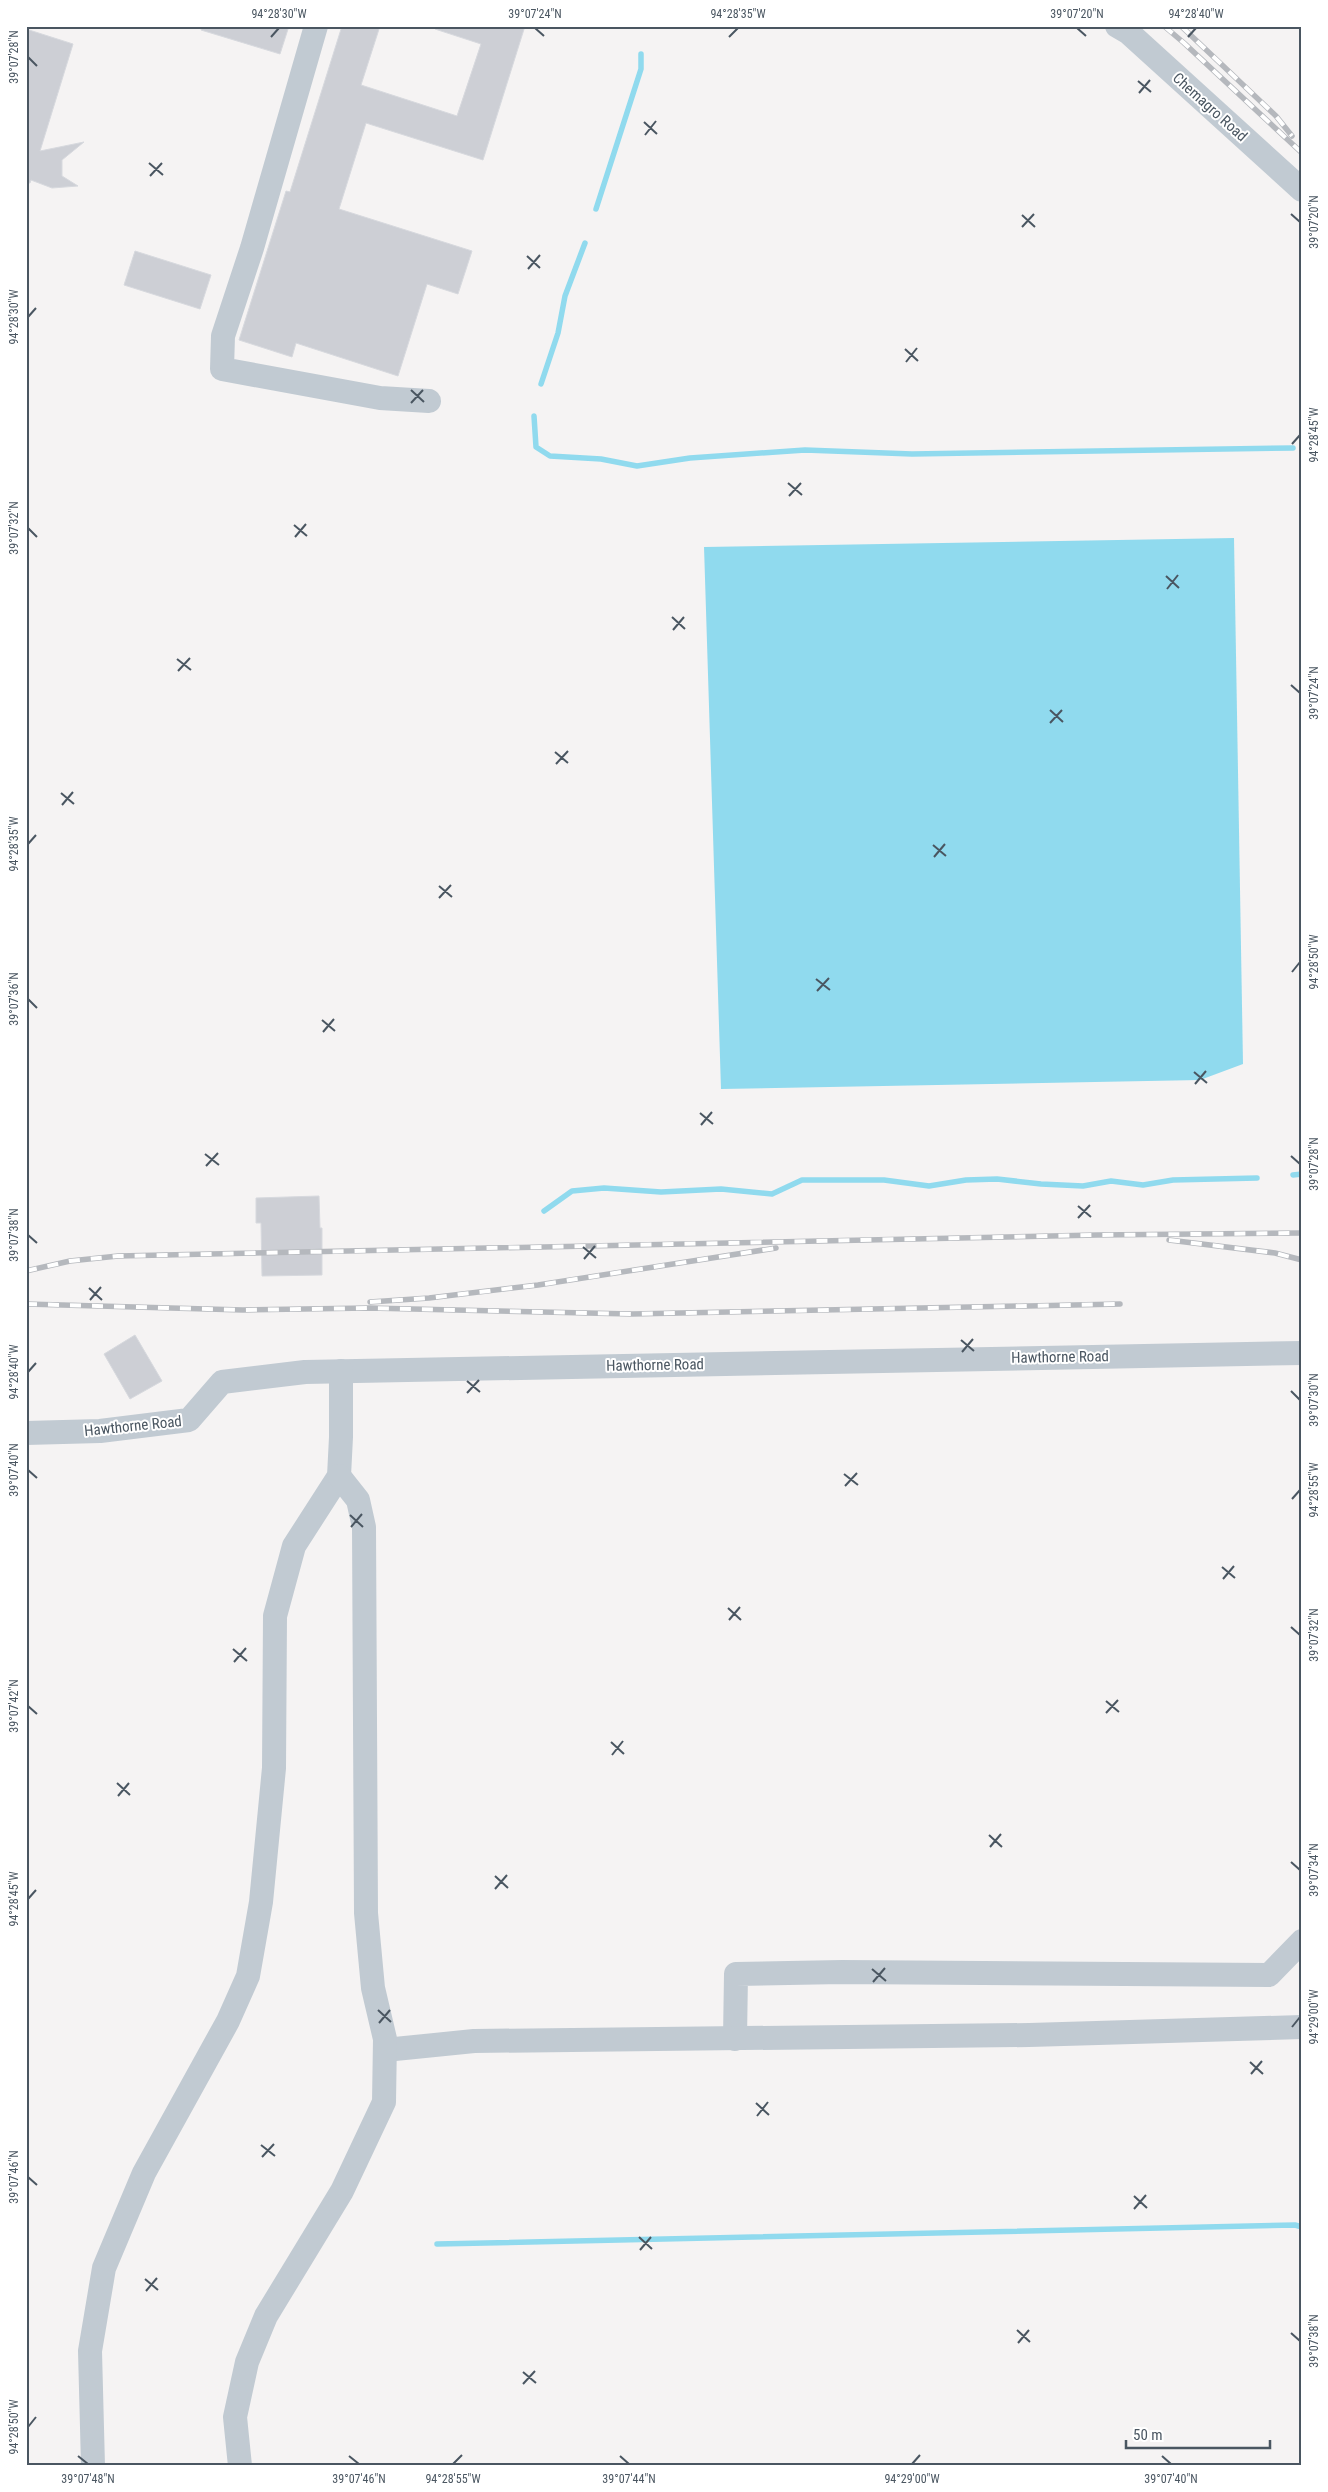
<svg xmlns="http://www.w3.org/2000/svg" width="1328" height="2492" font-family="'Roboto Condensed',sans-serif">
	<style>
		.water { fill: #90daee }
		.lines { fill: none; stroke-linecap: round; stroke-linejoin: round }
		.stream { stroke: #90daee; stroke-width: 5.5 }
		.building { fill: #cdcfd5; stroke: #d7d9de }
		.minor { stroke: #c1cad2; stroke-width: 24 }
		.rail-casing { stroke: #b5b8bd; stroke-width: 5.5 }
		.rail { stroke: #fff; stroke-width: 4; stroke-dasharray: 11; stroke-linecap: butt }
		.ticks { fill: none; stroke: #4a5661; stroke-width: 2 }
		.labels { text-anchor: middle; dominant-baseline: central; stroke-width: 4; stroke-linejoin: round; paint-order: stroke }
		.street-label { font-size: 15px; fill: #4a5661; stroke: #fff }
		.neatline { fill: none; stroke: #4a5661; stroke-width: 2 }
		.ticks-label { font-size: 12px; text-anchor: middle; fill: #4a5661 }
	</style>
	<rect width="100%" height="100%" fill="#f5f3f3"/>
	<!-- water -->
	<path class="water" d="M1234,538L1243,1064L1200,1080L721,1089L704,547Z"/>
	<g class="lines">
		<!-- stream -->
		<g class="stream">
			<path d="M596,209L641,69V54"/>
			<path d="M541,384L558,333L565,296L585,243"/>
			<path d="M534,416L536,447L550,456L601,459L637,466L690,458L805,450L912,454L1293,448"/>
			<path d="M1293,1175L1302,1174"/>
			<path d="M544,1211L572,1191L604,1188L661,1192L721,1189L772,1194L802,1180H884L929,1186L966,1180L997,1179L1041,1184L1083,1186L1111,1181L1143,1185L1173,1180L1257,1178"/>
			<path d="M437,2244L1295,2225L1302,2227"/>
		</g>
	</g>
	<!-- building -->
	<g class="building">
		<path d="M202,26H289L280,54L201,30Z"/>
		<path d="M342,26H380L361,85L457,116L481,44L435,29V26H525L483,160L366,123L339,209L472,251L458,294L427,284L398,376L296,343L292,357L239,340L286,191L290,192Z"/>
		<path d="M26,29L73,44L40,151L84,142L62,160V176L78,186L52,188L31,180L30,183H26Z"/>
		<path d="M135,251L211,275L200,309L124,285Z"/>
		<path d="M319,1196L320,1228H322V1275L262,1276L261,1223H256V1198Z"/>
		<path d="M135,1335L162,1381L130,1399L104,1354Z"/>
	</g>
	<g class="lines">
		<!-- minor -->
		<g class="minor">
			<path d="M316,26L252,248L223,336L222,369L380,398L429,401"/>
			<path d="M1117,26L1129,33L1302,190"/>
			<path d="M26,1433L100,1431L189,1420L222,1382L305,1372L1302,1353"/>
			<path d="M735,2039L736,1974L842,1972L1269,1975L1302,1941"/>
			<path d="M385,2050L474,2041L1029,2035L1302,2027"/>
			<path d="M93,2466L90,2351L104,2268L144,2173L228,2021L248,1976L261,1902L274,1768L275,1616L294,1546L339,1476L341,1437V1371"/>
			<path d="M240,2466L235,2417L247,2362L266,2316L342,2191L384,2102L385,2039L373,1988L366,1913L364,1527L358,1500L339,1476"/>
		</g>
		<!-- rail casing -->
		<g class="rail-casing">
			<g id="rail">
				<path d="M1164,26L1184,43L1302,153"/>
				<path d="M1181,26L1276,116L1292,136"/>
				<path d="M1169,1240L1275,1253L1302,1260"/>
				<path d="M26,1271L70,1261L118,1256L1097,1235L1302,1233"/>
				<path d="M370,1302L429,1298L538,1285L776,1248"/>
				<path d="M26,1304L243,1310L369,1308L632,1314L1120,1304"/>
			</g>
		</g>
		<!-- rail -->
		<use href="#rail" class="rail"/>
	</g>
	<!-- ticks -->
	<path class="ticks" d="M535,28L544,36M1077,28L1086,36M271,37L279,28M729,37L738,28M1188,37L1196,28M28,57L37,66M1138,81L1151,92M1139,93L1150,80M644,122L657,134M645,135L656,121M149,163L163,175M150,176L162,163M1291,214L1300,222M1022,215L1035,227M1022,227L1034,214M527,256L540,268M528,269L540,255M28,317L36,308M905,349L918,361M906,362L917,348M411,390L424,402M411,403L423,390M1292,444L1300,435M788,483L802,495M789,496L801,483M294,525L307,536M28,528L37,537M295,537L306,524M1166,576L1179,588M1167,589L1178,575M672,617L685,629M673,630L684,617M177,659L191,670M178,671L190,658M1291,685L1300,693M1050,710L1063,722M1050,723L1062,710M555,752L568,763M556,764L568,751M61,793L74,804M62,805L73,792M28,844L36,835M933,845L946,856M934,857L945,844M439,886L452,897M439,898L451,885M1292,972L1300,962M816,979L830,990M817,991L829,978M28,999L37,1008M322,1020L335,1031M323,1032L334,1019M1194,1072L1207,1083M1195,1084L1206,1071M700,1113L713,1124M701,1125L712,1112M205,1154L219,1165M1291,1156L1300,1164M206,1166L218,1153M1078,1206L1091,1217M1078,1218L1090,1205M28,1235L37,1243M583,1247L596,1258M584,1259L595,1246M89,1288L102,1300M90,1300L101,1287M961,1340L974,1351M962,1352L973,1339M28,1372L36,1363M467,1381L480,1392M1291,1391L1300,1400M467,1393L479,1380M28,1470L37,1478M844,1474L858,1485M845,1486L857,1473M1292,1499L1300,1490M350,1515L363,1527M351,1527L362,1514M1222,1567L1235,1578M1223,1579L1234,1566M728,1608L741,1620M729,1620L740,1607M1291,1627L1300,1635M233,1649L247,1661M234,1662L246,1648M1106,1701L1119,1712M28,1706L37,1714M1106,1713L1118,1700M611,1742L624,1754M612,1755L623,1741M117,1783L130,1795M118,1796L129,1783M989,1835L1002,1847M990,1847L1001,1834M1291,1862L1300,1870M495,1876L508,1888M495,1889L507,1875M28,1899L36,1890M872,1969L886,1981M873,1982L885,1968M378,2010L391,2022M379,2023L390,2010M1292,2027L1300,2017M1250,2062L1263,2074M1251,2074L1262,2061M756,2103L769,2115M757,2116L768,2102M261,2145L275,2156M262,2157L274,2144M28,2177L37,2185M1134,2196L1147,2208M1134,2209L1146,2195M639,2237L652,2249M640,2250L651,2237M145,2279L158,2290M146,2291L157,2278M1017,2330L1030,2342M1291,2333L1300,2341M1018,2343L1029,2330M523,2372L536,2383M523,2384L535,2371M28,2427L36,2417M78,2456L88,2464M349,2456L359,2464M620,2456L629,2464M1162,2456L1171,2464M453,2464L462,2455M912,2464L920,2455"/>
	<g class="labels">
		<!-- street labels -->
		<g class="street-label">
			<text transform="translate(1210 107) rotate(42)">Chemagro Road</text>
			<text transform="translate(1060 1357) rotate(-1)">Hawthorne Road</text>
			<text transform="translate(655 1365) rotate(-1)">Hawthorne Road</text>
			<text transform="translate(133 1426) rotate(-6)">Hawthorne Road</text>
		</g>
	</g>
	<!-- border -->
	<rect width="1328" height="2492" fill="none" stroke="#ffffff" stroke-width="55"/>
	<!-- scale -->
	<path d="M1126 2440v8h144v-8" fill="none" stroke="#4a5661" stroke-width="2.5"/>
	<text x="1133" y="2440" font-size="15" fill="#4a5661" stroke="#ffffff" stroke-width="4" paint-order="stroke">50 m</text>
	<rect x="28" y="28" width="1272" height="2436" class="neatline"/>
	<g class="ticks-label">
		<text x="279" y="18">94°28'30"W</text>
		<text x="535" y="18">39°07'24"N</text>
		<text x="738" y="18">94°28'35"W</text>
		<text x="1077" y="18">39°07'20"N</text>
		<text x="1196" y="18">94°28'40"W</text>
		<text transform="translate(14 57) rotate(-90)" y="4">39°07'28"N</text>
		<text transform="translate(1314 222) rotate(-90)" y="4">39°07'20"N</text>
		<text transform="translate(14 317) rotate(-90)" y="4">94°28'30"W</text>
		<text transform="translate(1314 435) rotate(-90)" y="4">94°28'45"W</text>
		<text transform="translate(14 528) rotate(-90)" y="4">39°07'32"N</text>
		<text transform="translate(1314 693) rotate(-90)" y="4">39°07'24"N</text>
		<text transform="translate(14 844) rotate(-90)" y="4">94°28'35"W</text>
		<text transform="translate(1314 962) rotate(-90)" y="4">94°28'50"W</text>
		<text transform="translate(14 999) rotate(-90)" y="4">39°07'36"N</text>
		<text transform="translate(1314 1164) rotate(-90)" y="4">39°07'28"N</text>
		<text transform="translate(14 1235) rotate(-90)" y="4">39°07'38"N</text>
		<text transform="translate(14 1372) rotate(-90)" y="4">94°28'40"W</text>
		<text transform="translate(1314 1400) rotate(-90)" y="4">39°07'30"N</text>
		<text transform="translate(14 1470) rotate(-90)" y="4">39°07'40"N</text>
		<text transform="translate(1314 1490) rotate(-90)" y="4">94°28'55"W</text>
		<text transform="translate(1314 1635) rotate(-90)" y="4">39°07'32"N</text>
		<text transform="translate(14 1706) rotate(-90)" y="4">39°07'42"N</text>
		<text transform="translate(1314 1870) rotate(-90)" y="4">39°07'34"N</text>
		<text transform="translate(14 1899) rotate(-90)" y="4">94°28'45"W</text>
		<text transform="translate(1314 2017) rotate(-90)" y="4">94°29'00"W</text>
		<text transform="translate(14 2177) rotate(-90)" y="4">39°07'46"N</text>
		<text transform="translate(1314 2341) rotate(-90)" y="4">39°07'38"N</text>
		<text transform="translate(14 2427) rotate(-90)" y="4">94°28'50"W</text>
		<text x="88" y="2483">39°07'48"N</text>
		<text x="359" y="2483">39°07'46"N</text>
		<text x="453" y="2483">94°28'55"W</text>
		<text x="629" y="2483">39°07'44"N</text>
		<text x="912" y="2483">94°29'00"W</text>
		<text x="1171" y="2483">39°07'40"N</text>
	</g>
</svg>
